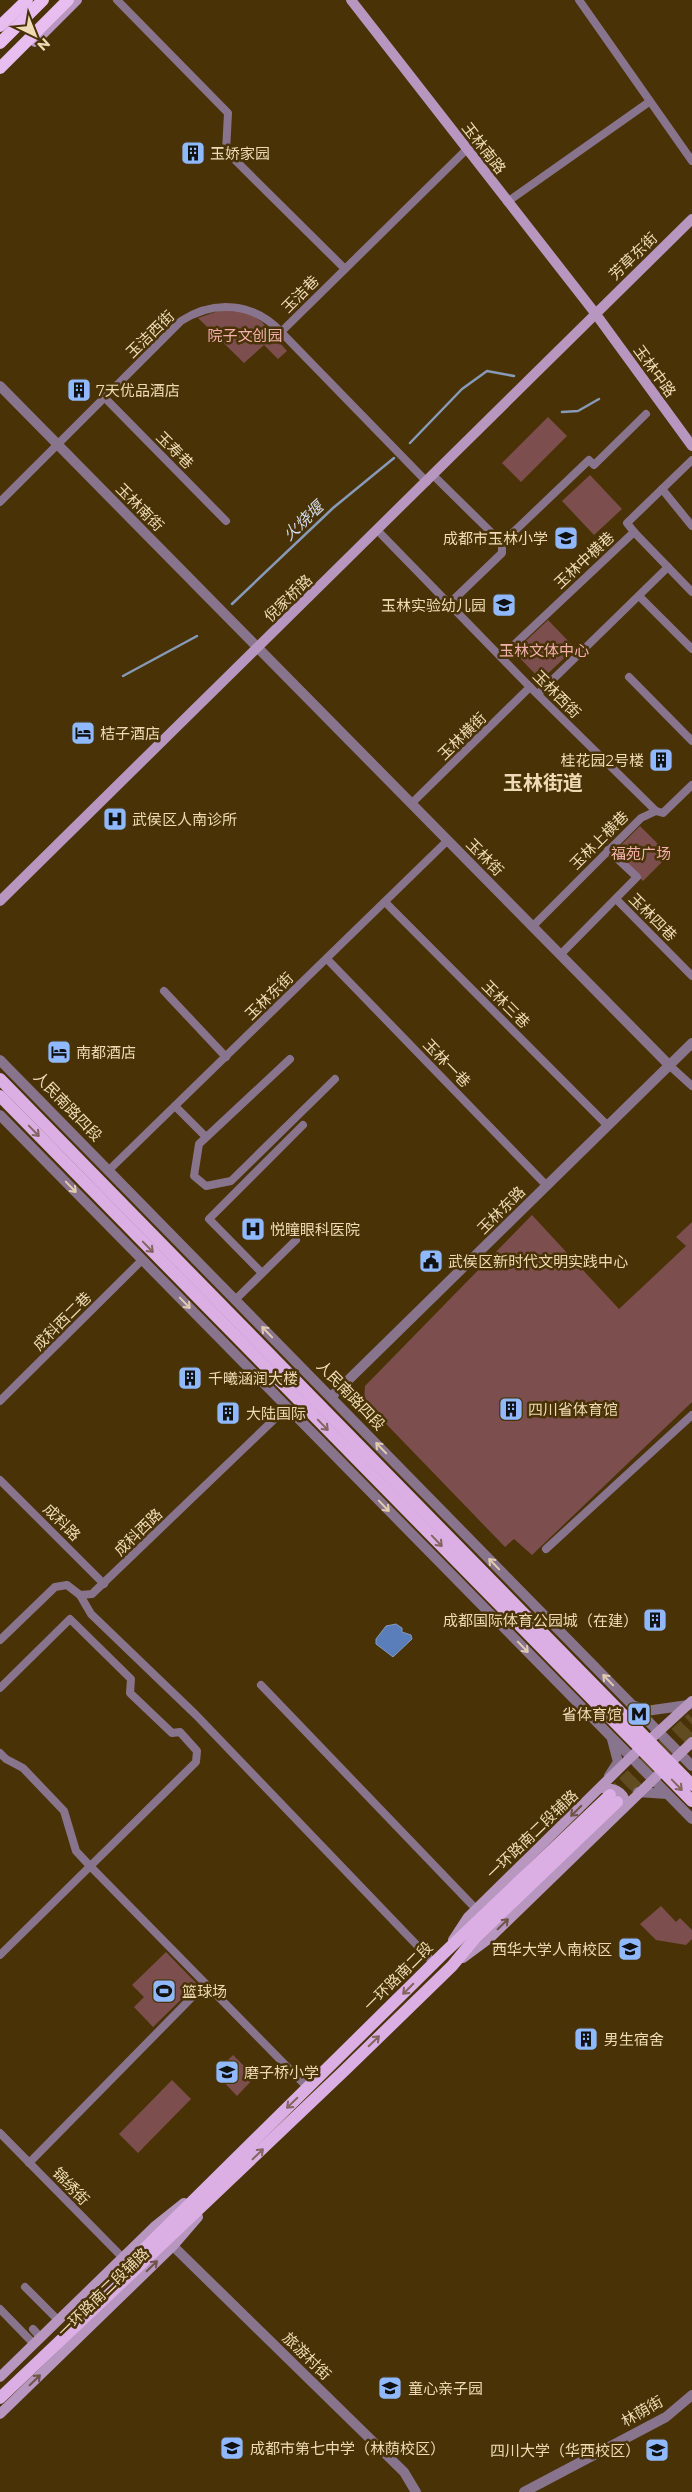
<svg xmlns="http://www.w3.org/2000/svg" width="692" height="2492" font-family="Montserrat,'Noto Sans SC',sans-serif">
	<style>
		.green { fill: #7c4e4d }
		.water { fill: #5a7eba; stroke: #879ab8 }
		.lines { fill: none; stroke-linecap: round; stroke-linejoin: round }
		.stream { stroke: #879ab8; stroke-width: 2.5 }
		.primary-tunnel { stroke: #614b20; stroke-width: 12; stroke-dasharray: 12 6; stroke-linecap: butt }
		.minor { stroke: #89748e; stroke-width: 8 }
		.tertiary { stroke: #89748e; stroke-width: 10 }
		.secondary { stroke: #b796bf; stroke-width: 10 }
		.primary { stroke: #dbafe4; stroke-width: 12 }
		.trunk { stroke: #e8bef1; stroke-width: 12 }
		.oneway { stroke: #83645f }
		.oneway2 { stroke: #e1cbaf }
		.oneway3 { stroke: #6f5547 }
		.labels { text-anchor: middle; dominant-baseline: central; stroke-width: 5; stroke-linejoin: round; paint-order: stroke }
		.street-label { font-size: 15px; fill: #f0dab5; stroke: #483206 }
		.poi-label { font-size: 15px; fill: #f0dab5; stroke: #483206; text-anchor: start }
		.park-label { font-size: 15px; fill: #f4b0af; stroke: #483206 }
		.water-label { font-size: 16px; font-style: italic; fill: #d2dcee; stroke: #483206 }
		.district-label { font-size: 20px; font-weight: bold; fill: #f0dab5; stroke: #483206 }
	</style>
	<rect width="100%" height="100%" fill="#483206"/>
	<!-- green -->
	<g class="green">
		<path d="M221,310L246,311L262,322L287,351L278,359L264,345L244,363L198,318Z"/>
		<path d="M548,417L567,436L521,482L502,463Z"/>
		<path d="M590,475L622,509L594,535L562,501Z"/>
		<path d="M548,620L575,648L541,680L514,652Z"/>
		<path d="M640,826L669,855L643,881L614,852Z"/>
		<path d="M532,1215L619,1309L686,1246L676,1237L692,1222V1402L532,1555L514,1539L505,1547L364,1401L365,1386Z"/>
		<path d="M661,1906L676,1922L680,1918L692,1930V1939L686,1945L656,1940L640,1924Z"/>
		<path d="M166,1952L197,1984L153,2027L134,2007L144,1997L132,1985Z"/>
		<path d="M233,2055L255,2077L237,2096L215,2073Z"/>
		<path d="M172,2080L191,2099L138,2153L119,2134Z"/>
	</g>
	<!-- water -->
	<path class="water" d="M396,1624L402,1628V1632L411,1635L412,1639L393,1657L376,1644V1639L386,1626Z"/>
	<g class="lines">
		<!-- stream -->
		<g class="stream">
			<path d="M562,412L578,411L599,399"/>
			<path d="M410,443L462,389L487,371L514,376"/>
			<path d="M232,604L333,508L394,458"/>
			<path d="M123,676L197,636"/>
		</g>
		<!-- primary-tunnel -->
		<g class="primary-tunnel">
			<path d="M610,1795L692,1718"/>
			<path d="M617,1802L692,1730"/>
		</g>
		<!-- minor -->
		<g class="minor">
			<path d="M117,0L228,113L226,151L345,269"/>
			<path d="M579,0L692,161"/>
			<path d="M507,202L649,102"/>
			<path d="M105,398L226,521"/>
			<path d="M434,476L502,543"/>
			<path d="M427,482L281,332L466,150"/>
			<path d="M662,489L692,526"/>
			<path d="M0,502L181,321C215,299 254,303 281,332"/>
			<path d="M378,531L530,687L656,811"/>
			<path d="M634,532L692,592"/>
			<path d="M639,596L692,649"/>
			<path d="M449,604L502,553V543L589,460L594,465L646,414"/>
			<path d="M501,657L634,532L627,523L692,460"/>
			<path d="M629,677L692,741"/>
			<path d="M538,694L668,567"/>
			<path d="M412,803L530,687"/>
			<path d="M616,899L692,976"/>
			<path d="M385,902L608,1126"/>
			<path d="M532,927L641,818L656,811L663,813L692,785"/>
			<path d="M560,955L637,877L608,850"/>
			<path d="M327,959L547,1186"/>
			<path d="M164,991L226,1057"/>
			<path d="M290,1059L199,1144L194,1176L206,1186L231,1181L335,1079"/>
			<path d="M669,1065L692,1086"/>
			<path d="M175,1106L206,1137"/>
			<path d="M108,1171L447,841"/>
			<path d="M262,1273L209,1219L303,1125"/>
			<path d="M235,1300L296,1240"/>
			<path d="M0,1401L142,1260"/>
			<path d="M0,1480L104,1584"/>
			<path d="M546,1549L692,1415"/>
			<path d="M80,1595L91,1614L196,1715L434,1963"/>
			<path d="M0,1640L55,1587L67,1585L80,1595L92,1594L287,1407"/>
			<path d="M261,1685L476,1909"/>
			<path d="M0,1688L70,1619L131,1679L130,1693L172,1733L180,1732L197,1751L196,1762L0,1955"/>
			<path d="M0,1753L6,1759L23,1768L64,1811L76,1851L90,1866L308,2088"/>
			<path d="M0,2133L123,2258"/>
			<path d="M29,2163L205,1984"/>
			<path d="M25,2287L58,2320"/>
			<path d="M0,2309L34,2344"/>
			<path d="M33,2329L40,2337"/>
		</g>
		<!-- tertiary -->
		<g class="tertiary">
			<path d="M0,386L669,1065"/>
			<path d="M0,1060L692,1766"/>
			<path d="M0,1115L692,1819"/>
			<path d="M331,1397L692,1043"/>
			<path d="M635,1706L646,1711L688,1705"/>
			<path d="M609,1776L618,1762L612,1739"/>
			<path d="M638,1792L667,1794"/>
			<path d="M173,2246L404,2472L416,2492"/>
			<path d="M524,2492L666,2417L692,2395"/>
		</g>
		<!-- secondary -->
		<g class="secondary">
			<path d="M351,0L595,313L692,446"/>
			<path d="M35,42L77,0"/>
			<path d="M0,901L692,219"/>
			<path d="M600,1788C613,1788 623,1790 626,1804"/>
			<path d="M453,1940L468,1917L631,1757L692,1701"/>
			<path d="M463,1958L490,1938L692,1742"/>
			<path d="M0,2377L154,2227L184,2203"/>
			<path d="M0,2414L173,2246L198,2217"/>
		</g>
		<!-- primary -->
		<g class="primary">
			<path d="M0,1079L692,1785"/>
			<path d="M0,1096L692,1801"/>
			<path d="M138,2255L442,1955L610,1795"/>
			<path d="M0,2398L345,2070L452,1966L476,1937L617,1802"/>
		</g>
		<!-- trunk -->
		<g class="trunk">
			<path d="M0,26L27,0"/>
			<path d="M0,43L43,0"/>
			<path d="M0,68L68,0"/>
		</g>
	</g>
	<!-- one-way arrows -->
	<defs><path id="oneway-shaft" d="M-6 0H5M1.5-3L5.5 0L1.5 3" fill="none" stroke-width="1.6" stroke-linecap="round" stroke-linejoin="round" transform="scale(1.25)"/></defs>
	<g class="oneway">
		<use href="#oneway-shaft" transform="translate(34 1131) rotate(46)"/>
		<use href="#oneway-shaft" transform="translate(148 1247) rotate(46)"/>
		<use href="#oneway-shaft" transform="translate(323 1425) rotate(46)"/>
		<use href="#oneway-shaft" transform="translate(437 1541) rotate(46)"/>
		<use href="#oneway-shaft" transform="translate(677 1785) rotate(46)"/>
		<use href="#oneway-shaft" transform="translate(408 1989) rotate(135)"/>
		<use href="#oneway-shaft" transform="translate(374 2041) rotate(-44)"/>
		<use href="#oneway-shaft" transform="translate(292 2103) rotate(136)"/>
		<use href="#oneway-shaft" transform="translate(258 2154) rotate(-44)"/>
	</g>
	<g class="oneway2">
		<use href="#oneway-shaft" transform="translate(71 1187) rotate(46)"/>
		<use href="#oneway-shaft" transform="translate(185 1303) rotate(46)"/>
		<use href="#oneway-shaft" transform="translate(267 1332) rotate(-134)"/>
		<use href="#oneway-shaft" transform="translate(381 1448) rotate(-134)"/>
		<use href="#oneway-shaft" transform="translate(384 1506) rotate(46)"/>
		<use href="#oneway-shaft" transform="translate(494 1564) rotate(-134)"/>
		<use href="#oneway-shaft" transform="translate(523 1647) rotate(46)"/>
		<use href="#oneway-shaft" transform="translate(608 1680) rotate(-134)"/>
	</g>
	<g class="oneway3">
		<use href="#oneway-shaft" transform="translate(576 1811) rotate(135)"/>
		<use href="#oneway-shaft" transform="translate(503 1924) rotate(-44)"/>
		<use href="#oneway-shaft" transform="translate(152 2266) rotate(-44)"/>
		<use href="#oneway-shaft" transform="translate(35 2380) rotate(-44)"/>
	</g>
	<!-- icons -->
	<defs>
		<g id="building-square" transform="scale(1.25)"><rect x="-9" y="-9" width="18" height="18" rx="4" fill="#8fb8fd" stroke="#483206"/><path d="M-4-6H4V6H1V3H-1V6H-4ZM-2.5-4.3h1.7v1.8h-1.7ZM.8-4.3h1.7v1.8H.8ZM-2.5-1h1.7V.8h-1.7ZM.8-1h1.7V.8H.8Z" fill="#111"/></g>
		<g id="school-square" transform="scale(1.25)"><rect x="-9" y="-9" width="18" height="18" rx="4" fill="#8fb8fd" stroke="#483206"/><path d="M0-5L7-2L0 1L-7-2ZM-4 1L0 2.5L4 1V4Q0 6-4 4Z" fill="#111"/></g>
		<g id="hotel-square" transform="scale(1.25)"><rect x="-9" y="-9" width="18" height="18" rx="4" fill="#8fb8fd" stroke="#483206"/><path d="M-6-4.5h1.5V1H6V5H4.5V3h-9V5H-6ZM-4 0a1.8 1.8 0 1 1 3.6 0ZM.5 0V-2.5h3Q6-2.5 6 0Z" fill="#111"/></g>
		<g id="hospital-square" transform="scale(1.25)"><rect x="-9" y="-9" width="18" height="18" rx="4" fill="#8fb8fd" stroke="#483206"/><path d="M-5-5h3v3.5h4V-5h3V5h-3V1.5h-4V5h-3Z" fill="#111"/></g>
		<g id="civic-square" transform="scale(1.25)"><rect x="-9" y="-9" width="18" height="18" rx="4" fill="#8fb8fd" stroke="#483206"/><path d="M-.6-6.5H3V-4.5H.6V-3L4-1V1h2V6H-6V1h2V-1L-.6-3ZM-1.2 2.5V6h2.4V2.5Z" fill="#111"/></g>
		<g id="metro-square" transform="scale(1.25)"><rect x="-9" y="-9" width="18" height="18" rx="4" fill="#8fb8fd" stroke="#483206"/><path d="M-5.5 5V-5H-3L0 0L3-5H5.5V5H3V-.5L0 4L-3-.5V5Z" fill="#111"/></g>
		<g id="university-square" transform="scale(1.25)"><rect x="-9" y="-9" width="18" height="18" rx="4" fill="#8fb8fd" stroke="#483206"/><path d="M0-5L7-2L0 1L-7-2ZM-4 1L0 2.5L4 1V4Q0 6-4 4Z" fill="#111"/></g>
		<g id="stadium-square" transform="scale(1.25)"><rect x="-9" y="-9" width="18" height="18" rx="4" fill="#8fb8fd" stroke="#483206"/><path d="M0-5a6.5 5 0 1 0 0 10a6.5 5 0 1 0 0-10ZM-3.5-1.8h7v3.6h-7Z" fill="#111"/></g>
	</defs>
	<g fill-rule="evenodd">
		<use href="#building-square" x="193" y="153"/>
		<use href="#building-square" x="79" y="390"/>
		<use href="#school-square" x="566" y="538"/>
		<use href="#school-square" x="504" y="605"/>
		<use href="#hotel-square" x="83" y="733"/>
		<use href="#building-square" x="661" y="760"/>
		<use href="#hospital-square" x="115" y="819"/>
		<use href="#hotel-square" x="59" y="1052"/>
		<use href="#hospital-square" x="253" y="1229"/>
		<use href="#civic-square" x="431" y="1261"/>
		<use href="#building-square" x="190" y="1378"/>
		<use href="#building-square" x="511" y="1409"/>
		<use href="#building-square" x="228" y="1413"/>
		<use href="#building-square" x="655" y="1620"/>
		<use href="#metro-square" x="639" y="1714"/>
		<use href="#university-square" x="630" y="1949"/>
		<use href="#stadium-square" x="164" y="1991"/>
		<use href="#building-square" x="586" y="2039"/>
		<use href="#school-square" x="227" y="2072"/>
		<use href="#school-square" x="390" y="2388"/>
		<use href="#school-square" x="232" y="2448"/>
		<use href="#university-square" x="657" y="2450"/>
	</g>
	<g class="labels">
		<!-- street labels -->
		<g class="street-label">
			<text transform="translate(484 148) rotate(52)">玉林南路</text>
			<text transform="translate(633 256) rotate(-44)">芳草东街</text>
			<text transform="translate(300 294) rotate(-45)">玉洁巷</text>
			<text transform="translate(150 334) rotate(-44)">玉洁西街</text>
			<text transform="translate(655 371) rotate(54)">玉林中路</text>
			<text transform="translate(175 450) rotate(45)">玉寿巷</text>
			<text transform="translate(140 507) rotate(45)">玉林南街</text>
			<text transform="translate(584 560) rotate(-43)">玉林中横巷</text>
			<text transform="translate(288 598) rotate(-44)">倪家桥路</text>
			<text transform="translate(557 694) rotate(45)">玉林西街</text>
			<text transform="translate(462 736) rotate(-44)">玉林横街</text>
			<text transform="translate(599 840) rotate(-45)">玉林上横巷</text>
			<text transform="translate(485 857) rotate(45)">玉林街</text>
			<text transform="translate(653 917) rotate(45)">玉林四巷</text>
			<text transform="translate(269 996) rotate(-44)">玉林东街</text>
			<text transform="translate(506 1004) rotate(45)">玉林三巷</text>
			<text transform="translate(447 1063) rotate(46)">玉林一巷</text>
			<text transform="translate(68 1106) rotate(46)">人民南路四段</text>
			<text transform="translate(501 1210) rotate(-45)">玉林东路</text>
			<text transform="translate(62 1321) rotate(-45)">成科西二巷</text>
			<text transform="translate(351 1395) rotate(46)">人民南路四段</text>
			<text transform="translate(62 1522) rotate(45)">成科路</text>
			<text transform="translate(138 1532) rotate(-44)">成科西路</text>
			<text transform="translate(532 1834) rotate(-44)">一环路南二段辅路</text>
			<text transform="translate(398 1976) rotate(-45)">一环路南二段</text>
			<text transform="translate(71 2186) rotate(46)">锦绣街</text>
			<text transform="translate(103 2292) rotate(-44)">一环路南二段辅路</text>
			<text transform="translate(307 2356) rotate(44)">旅游村街</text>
			<text transform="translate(642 2411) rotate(-30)">林荫街</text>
		</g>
		<!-- poi labels -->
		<g class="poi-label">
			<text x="210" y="153">玉娇家园</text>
			<text x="96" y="390">7天优品酒店</text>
			<text x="548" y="538" text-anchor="end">成都市玉林小学</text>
			<text x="486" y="605" text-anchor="end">玉林实验幼儿园</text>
			<text x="100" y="733">桔子酒店</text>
			<text x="644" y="760" text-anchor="end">桂花园2号楼</text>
			<text x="132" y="819">武侯区人南诊所</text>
			<text x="76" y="1052">南都酒店</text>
			<text x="270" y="1229">悦瞳眼科医院</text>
			<text x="448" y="1261">武侯区新时代文明实践中心</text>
			<text x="208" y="1378">千曦涵润大楼</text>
			<text x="528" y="1409">四川省体育馆</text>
			<text x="246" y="1413">大陆国际</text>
			<text x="638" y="1620" text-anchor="end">成都国际体育公园城（在建）</text>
			<text x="622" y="1714" text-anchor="end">省体育馆</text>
			<text x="612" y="1949" text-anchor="end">西华大学人南校区</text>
			<text x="182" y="1991">篮球场</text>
			<text x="604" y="2039">男生宿舍</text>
			<text x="244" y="2072">磨子桥小学</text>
			<text x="408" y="2388">童心亲子园</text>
			<text x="250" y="2448">成都市第七中学（林荫校区）</text>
			<text x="640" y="2450" text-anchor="end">四川大学（华西校区）</text>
		</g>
		<!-- park labels -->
		<g class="park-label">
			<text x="245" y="335">院子文创园</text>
			<text x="544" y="650">玉林文体中心</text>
			<text x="641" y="853">福苑广场</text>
		</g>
		<!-- water labels -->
		<g class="water-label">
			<text transform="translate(303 521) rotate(-43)">火烧堰</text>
		</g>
		<!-- district labels -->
		<g class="district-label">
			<text x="543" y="783">玉林街道</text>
		</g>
	</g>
	<!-- north arrow -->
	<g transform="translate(35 35) rotate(137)" stroke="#483206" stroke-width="4" paint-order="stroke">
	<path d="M0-4L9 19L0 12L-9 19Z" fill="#f0dab5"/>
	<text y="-8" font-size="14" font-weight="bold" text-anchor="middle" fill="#f0dab5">N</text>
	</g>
</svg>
